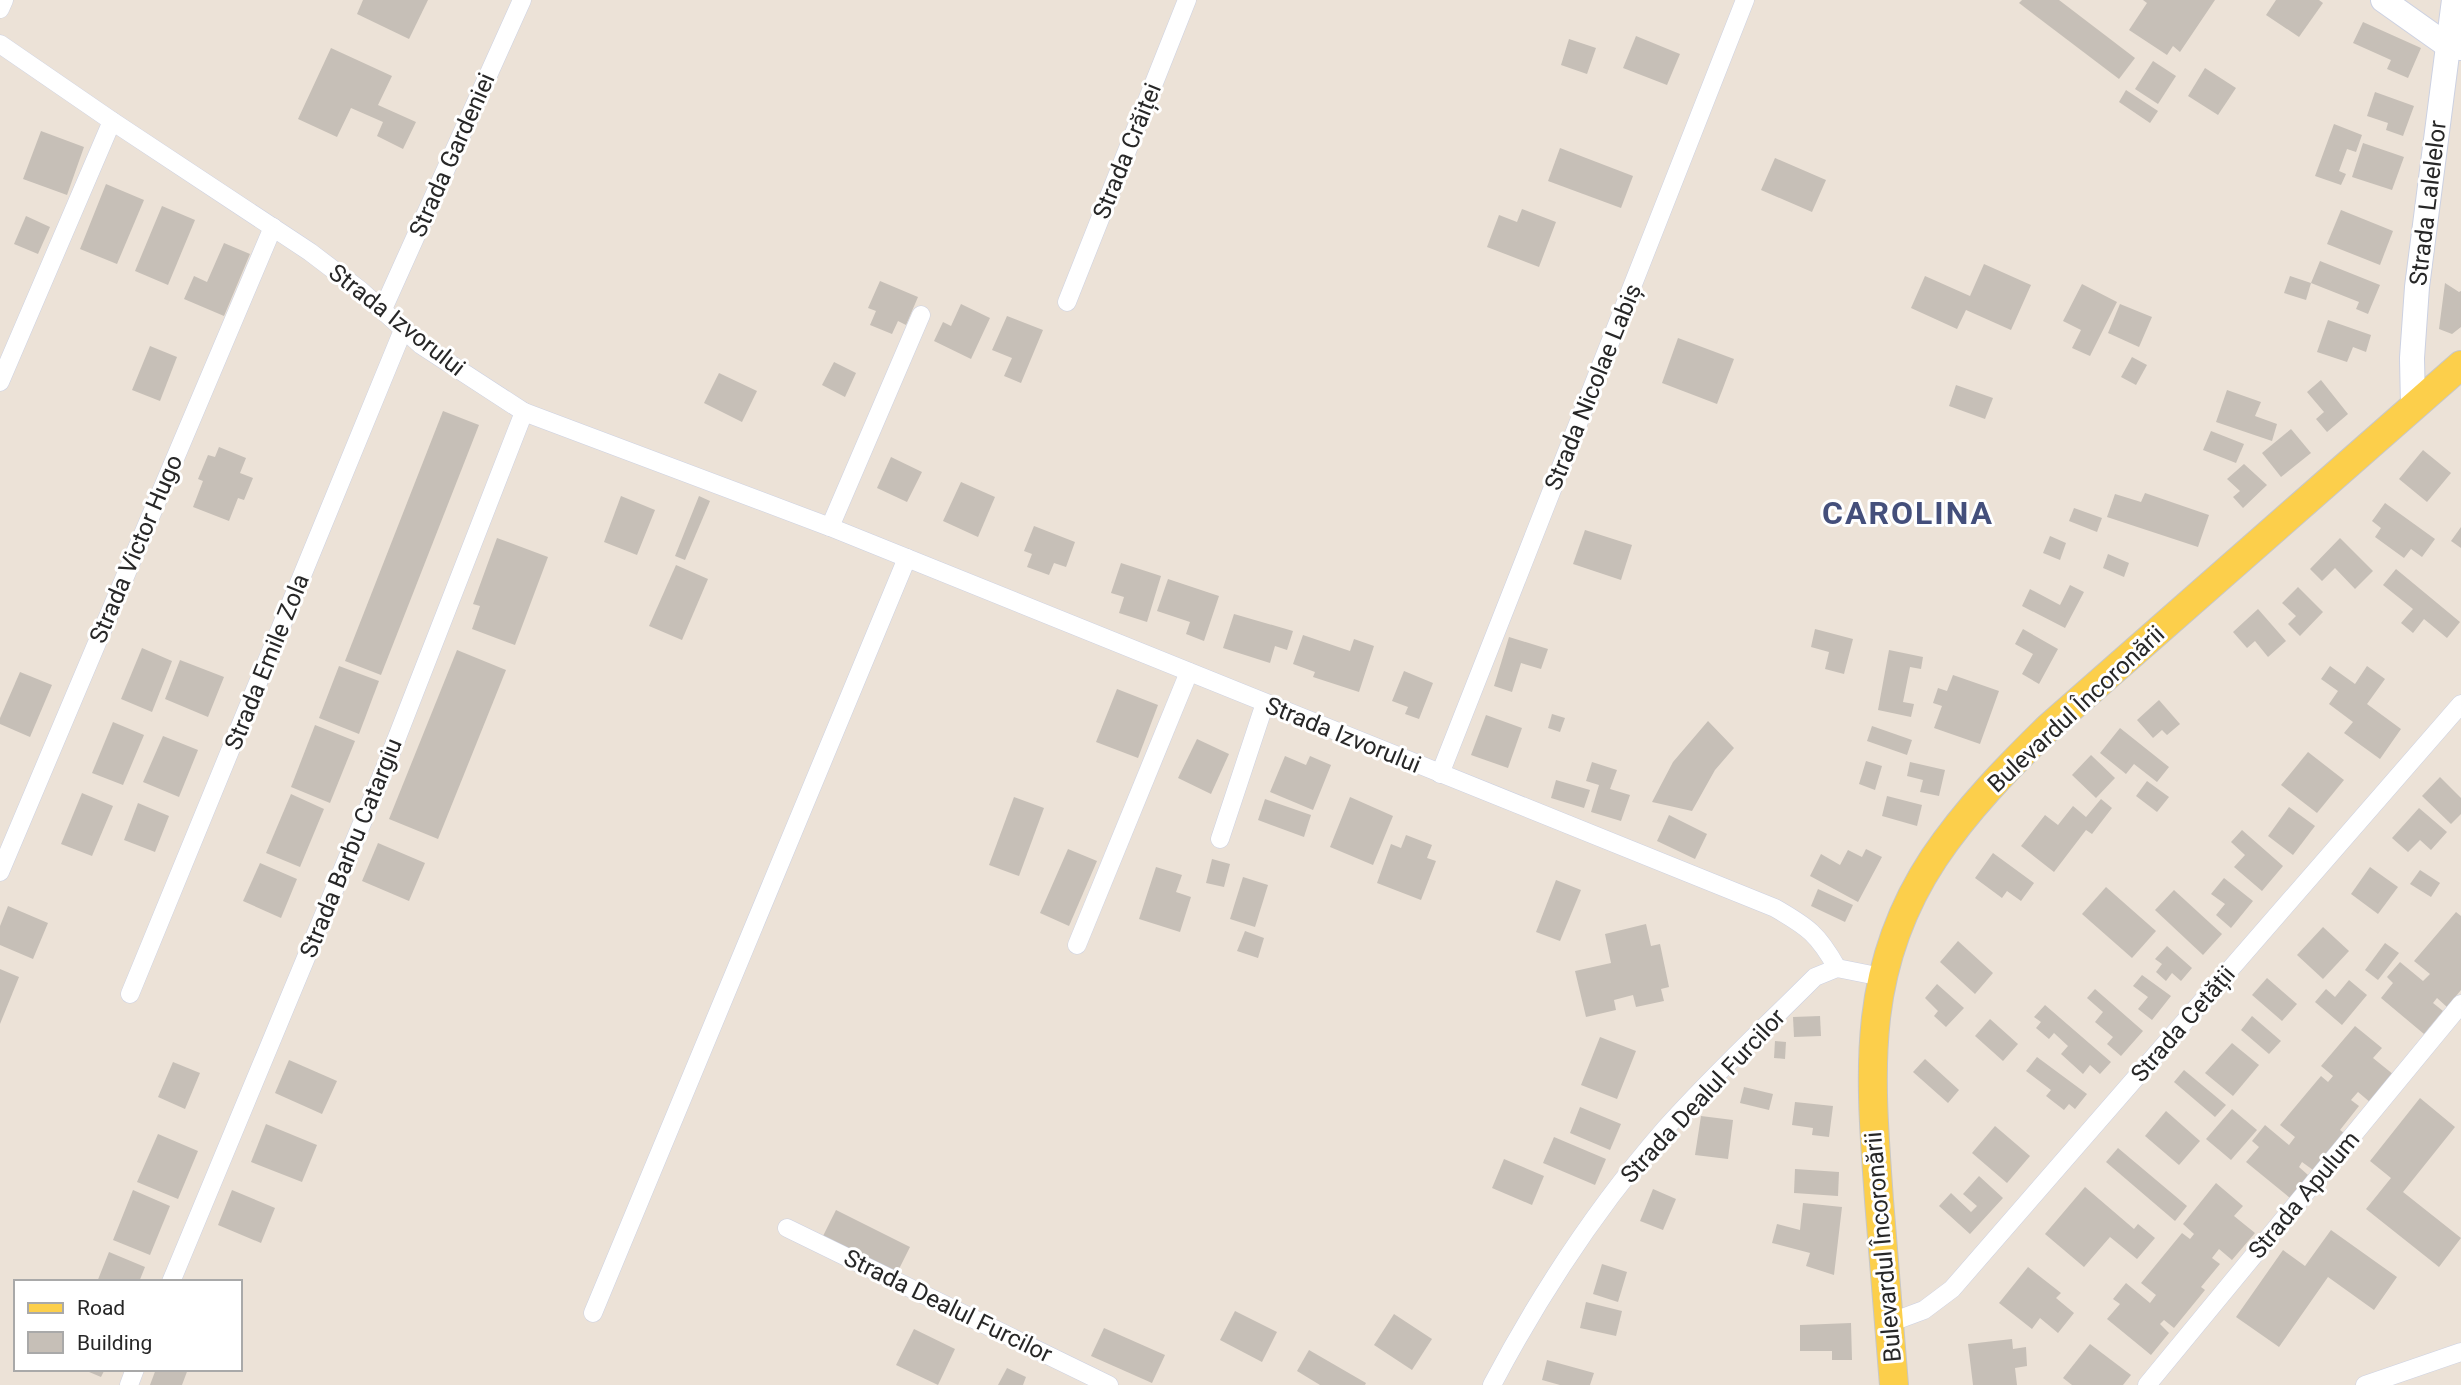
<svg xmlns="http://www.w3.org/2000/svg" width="2461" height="1385" font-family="Roboto,sans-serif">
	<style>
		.building { fill: #c6bfb7 }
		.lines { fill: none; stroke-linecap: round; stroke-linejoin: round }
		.minor-casing { stroke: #ccd1e2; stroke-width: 19 }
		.secondary-casing { stroke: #ccd1e2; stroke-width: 26 }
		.primary-casing { stroke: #c7c7c7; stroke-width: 30 }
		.minor { stroke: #fff; stroke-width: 18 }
		.secondary { stroke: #fff; stroke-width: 24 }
		.primary { stroke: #fccf4b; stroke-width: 28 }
		.labels { text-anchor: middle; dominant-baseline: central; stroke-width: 6; stroke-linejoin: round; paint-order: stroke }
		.street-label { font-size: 24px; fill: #272727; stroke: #fff }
		.district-label { font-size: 32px; font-weight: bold; letter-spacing: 2px; fill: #444f7b; stroke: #fff }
	</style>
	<rect width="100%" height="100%" fill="#ece2d7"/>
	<!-- building -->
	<g class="building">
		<path d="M363,0H428L409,39L357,14Z"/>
		<path d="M2022,0H2059L2135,58L2119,79L2019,3Z"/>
		<path d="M2143,0H2215L2180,52L2173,46L2167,55L2129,30L2147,3Z"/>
		<path d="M2276,0H2319L2323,3L2299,37L2266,15Z"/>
		<path d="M2363,22L2421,48L2408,78L2387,69L2391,60L2353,43Z"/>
		<path d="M1636,36L1680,54L1667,85L1623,68Z"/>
		<path d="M1569,39L1596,48L1587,74L1561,65Z"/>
		<path d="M331,48L392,76L378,105L416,122L403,149L377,136L383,122L351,108L337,137L298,119Z"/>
		<path d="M2153,61L2176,76L2158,104L2135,89Z"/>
		<path d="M2205,68L2236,88L2218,115L2188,96Z"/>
		<path d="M2126,90L2158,111L2150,123L2119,102Z"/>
		<path d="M2375,92L2414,106L2403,136L2386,130L2388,123L2367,116Z"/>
		<path d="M2334,124L2362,135L2356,152L2347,149L2339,171L2346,174L2341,185L2315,176Z"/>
		<path d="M41,131L84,147L67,195L23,179Z"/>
		<path d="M2363,143L2404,157L2392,190L2352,177Z"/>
		<path d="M1560,148L1633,176L1621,208L1548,181Z"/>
		<path d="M1775,158L1826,180L1812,212L1761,190Z"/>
		<path d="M106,184L144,200L117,264L80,249Z"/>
		<path d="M162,206L195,220L168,285L135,271Z"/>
		<path d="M1522,209L1556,222L1539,267L1487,247L1499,215L1517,222Z"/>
		<path d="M2341,210L2393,231L2380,265L2327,244Z"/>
		<path d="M26,216L50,227L38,254L14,244Z"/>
		<path d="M224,243L250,254L224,316L184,299L194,276L207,282Z"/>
		<path d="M2320,261L2380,285L2368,314L2356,309L2359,302L2311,283Z"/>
		<path d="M1984,264L2031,285L2011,330L1966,310L1957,329L1911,308L1925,276L1970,296Z"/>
		<path d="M2290,276L2311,283L2306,300L2284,293Z"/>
		<path d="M880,281L918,297L906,325L898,321L892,334L870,325L876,311L868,308Z"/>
		<path d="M2445,283L2459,292L2461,291V327L2452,334L2439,329Z"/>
		<path d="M2082,284L2117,302L2090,356L2072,348L2081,330L2063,321Z"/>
		<path d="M961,304L990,318L971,359L934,341L943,322L951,326Z"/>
		<path d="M2120,304L2152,317L2139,347L2108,333Z"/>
		<path d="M1007,316L1043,330L1021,383L1004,376L1012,358L992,350Z"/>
		<path d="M2328,320L2371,335L2366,352L2353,347L2347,362L2317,352Z"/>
		<path d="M1678,338L1734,359L1717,404L1662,383Z"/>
		<path d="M150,346L177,357L160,401L132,390Z"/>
		<path d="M2132,357L2147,365L2136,385L2121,377Z"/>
		<path d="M834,362L856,373L845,397L822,385Z"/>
		<path d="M719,373L757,391L742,422L704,403Z"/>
		<path d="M2321,380L2348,414L2327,432L2316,419L2324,412L2307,392Z"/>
		<path d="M1956,385L1993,398L1985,419L1949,406Z"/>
		<path d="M2227,390L2261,402L2255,416L2277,424L2272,441L2216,422Z"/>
		<path d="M443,411L479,425L381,675L345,661Z"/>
		<path d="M2291,429L2311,453L2281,477L2262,453Z"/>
		<path d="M2211,431L2244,444L2236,463L2203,450Z"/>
		<path d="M219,447L246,458L240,473L253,478L244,500L238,498L229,521L193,507L203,481L198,479L208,455L215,457Z"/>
		<path d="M2423,450L2451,473L2427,502L2399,479Z"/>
		<path d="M891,457L922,472L907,502L877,488Z"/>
		<path d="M2244,464L2267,485L2243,508L2233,497L2240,491L2227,479Z"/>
		<path d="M961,482L995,497L978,537L943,521Z"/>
		<path d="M2145,493L2209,515L2198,547L2107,517L2115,494L2141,502Z"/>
		<path d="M621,496L655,510L637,555L604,542Z"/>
		<path d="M699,496L710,501L685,560L675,556Z"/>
		<path d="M2385,503L2435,539L2422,557L2411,549L2404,558L2375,537L2381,528L2372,521Z"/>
		<path d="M2074,508L2102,518L2097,532L2069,521Z"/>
		<path d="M1034,526L1075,542L1066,567L1054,563L1049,575L1027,567L1032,554L1024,551Z"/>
		<path d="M2461,527V548L2451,541Z"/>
		<path d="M1585,530L1632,545L1621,580L1573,564Z"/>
		<path d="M2050,536L2066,543L2060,560L2043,553Z"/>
		<path d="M497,538L548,557L515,645L472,629L480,606L473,604Z"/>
		<path d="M2340,538L2373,571L2355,589L2335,568L2322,581L2310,569Z"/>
		<path d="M2108,554L2129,563L2124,577L2103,568Z"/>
		<path d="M1121,563L1161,576L1147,622L1119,613L1124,597L1111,593Z"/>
		<path d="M676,565L708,579L682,640L649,626Z"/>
		<path d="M2396,569L2460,622L2447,638L2424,619L2413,633L2401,623L2413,609L2383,585Z"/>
		<path d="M1168,579L1219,596L1204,641L1186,634L1190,622L1157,611Z"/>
		<path d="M2070,585L2084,592L2065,628L2022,606L2030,589L2060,605Z"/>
		<path d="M2298,587L2323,612L2300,636L2288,624L2296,616L2282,603Z"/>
		<path d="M2258,609L2286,641L2268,657L2255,641L2247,648L2233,632Z"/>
		<path d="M1234,614L1293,631L1287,650L1275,646L1270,663L1223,648Z"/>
		<path d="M1815,629L1853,639L1844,674L1825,669L1829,652L1811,647Z"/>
		<path d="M2023,629L2058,649L2039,684L2022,674L2033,654L2015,644Z"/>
		<path d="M1303,635L1350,651L1354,639L1374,646L1359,692L1313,677L1315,672L1293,664Z"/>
		<path d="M1509,637L1548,649L1541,669L1521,663L1512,692L1494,686Z"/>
		<path d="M142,648L172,661L152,712L121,699Z"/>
		<path d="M457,650L506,670L438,839L389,819Z"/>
		<path d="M1889,650L1923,657L1921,669L1910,667L1903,702L1914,704L1911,717L1878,710Z"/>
		<path d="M180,660L224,677L208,717L165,699Z"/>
		<path d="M339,666L379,681L359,734L319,718Z"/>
		<path d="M2330,666L2355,684L2367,666L2385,679L2367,704L2401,729L2380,759L2344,733L2353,722L2329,704L2338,691L2321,679Z"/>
		<path d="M1404,671L1433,683L1419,719L1405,714L1408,707L1392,701Z"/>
		<path d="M20,672L52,685L30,737L0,724V718Z"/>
		<path d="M1953,675L1999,691L1980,744L1934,728L1942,706L1933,703L1938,688L1947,691Z"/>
		<path d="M1117,689L1158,705L1138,758L1096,742Z"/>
		<path d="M2159,700L2180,724L2167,735L2162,730L2153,738L2137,720Z"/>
		<path d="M1552,714L1565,718L1560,732L1548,728Z"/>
		<path d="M1486,715L1522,728L1508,768L1471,755Z"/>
		<path d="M1708,721L1734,748L1715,770L1692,811L1652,802L1673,762Z"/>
		<path d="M113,722L144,735L123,785L92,773Z"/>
		<path d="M315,725L355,741L330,803L291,787Z"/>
		<path d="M1872,726L1912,740L1907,755L1867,741Z"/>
		<path d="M2120,728L2169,767L2157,782L2134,764L2126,774L2100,753Z"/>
		<path d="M163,736L198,750L179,797L143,782Z"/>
		<path d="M1197,739L1229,754L1211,794L1178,778Z"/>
		<path d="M2308,752L2344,780L2317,813L2281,785Z"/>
		<path d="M2091,755L2115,778L2096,798L2072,775Z"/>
		<path d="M1285,756L1306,765L1310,756L1331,765L1313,810L1270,792Z"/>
		<path d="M1866,761L1882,766L1875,790L1859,784Z"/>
		<path d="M1592,762L1617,770L1610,789L1630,795L1621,821L1591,812L1599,785L1586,781Z"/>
		<path d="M1910,762L1945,770L1939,796L1920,792L1923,780L1907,776Z"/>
		<path d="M2440,777L2461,798V814L2451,824L2422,796Z"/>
		<path d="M1556,780L1590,790L1584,808L1551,798Z"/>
		<path d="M2147,781L2169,797L2157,812L2136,796Z"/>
		<path d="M82,793L113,806L92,856L61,844Z"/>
		<path d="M291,794L324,809L300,867L266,853Z"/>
		<path d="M1887,796L1922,805L1917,826L1882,816Z"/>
		<path d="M1014,797L1044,808L1019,876L989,865Z"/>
		<path d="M1350,797L1393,816L1373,865L1330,847Z"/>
		<path d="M1265,799L1311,815L1304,837L1258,820Z"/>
		<path d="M2101,799L2112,808L2092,834L2086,830L2054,872L2021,846L2045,815L2058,825L2073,806L2086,817Z"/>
		<path d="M138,803L169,816L155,852L124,840Z"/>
		<path d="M2289,807L2315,826L2293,855L2268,836Z"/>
		<path d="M2419,808L2447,832L2431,850L2420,840L2408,852L2392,838Z"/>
		<path d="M1669,815L1707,834L1695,859L1657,841Z"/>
		<path d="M2242,830L2283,866L2262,891L2234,867L2245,855L2231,842Z"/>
		<path d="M1406,835L1432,845L1427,858L1436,861L1421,900L1377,883L1391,844L1401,848Z"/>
		<path d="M378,843L425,863L409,901L362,881Z"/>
		<path d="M1068,849L1097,861L1069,926L1040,913Z"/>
		<path d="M1866,849L1882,857L1858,902L1810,876L1821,854L1840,865L1848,850L1862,857Z"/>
		<path d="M1993,853L2034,883L2021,901L2007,891L2002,898L1975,878Z"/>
		<path d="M1212,859L1230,864L1224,887L1206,883Z"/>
		<path d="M260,863L297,879L281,918L243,901Z"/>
		<path d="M1156,867L1182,875L1176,892L1191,897L1180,932L1139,919Z"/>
		<path d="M2370,867L2398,887L2378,914L2351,894Z"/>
		<path d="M2420,870L2440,883L2431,897L2410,884Z"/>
		<path d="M1243,877L1268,885L1255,927L1230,919Z"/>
		<path d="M2224,878L2253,901L2231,928L2216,915L2225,904L2211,894Z"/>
		<path d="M1556,880L1581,890L1560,941L1536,932Z"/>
		<path d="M2106,887L2156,931L2132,958L2082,914Z"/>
		<path d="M1818,889L1853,905L1845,922L1811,906Z"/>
		<path d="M2174,890L2222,934L2203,955L2155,910Z"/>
		<path d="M8,906L48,923L33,959L0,945V926Z"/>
		<path d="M2456,912L2461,916V990L2447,1007L2437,998L2433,1003L2443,1011L2424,1034L2381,998L2393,983L2387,977L2400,962L2423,981L2430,974L2414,961Z"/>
		<path d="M1646,924L1651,946L1660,944L1669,987L1661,989L1664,1001L1636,1007L1633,995L1614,1000L1616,1010L1586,1017L1575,971L1611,963L1605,934Z"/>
		<path d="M2323,927L2349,951L2323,979L2297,955Z"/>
		<path d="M1245,931L1264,938L1258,958L1237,951Z"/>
		<path d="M1958,941L1993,973L1975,994L1940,962Z"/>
		<path d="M2385,943L2399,953L2378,980L2365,970Z"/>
		<path d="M2167,946L2192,968L2181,981L2172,973L2166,981L2156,972L2162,964L2155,959Z"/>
		<path d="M0,969L19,977L0,1024Z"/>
		<path d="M2142,975L2171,996L2152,1020L2138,1009L2148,997L2133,986Z"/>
		<path d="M2267,978L2297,1004L2282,1021L2252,995Z"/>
		<path d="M2349,980L2367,995L2342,1025L2315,1002L2326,989L2335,997Z"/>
		<path d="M1937,984L1964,1008L1946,1027L1934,1016L1938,1011L1925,998Z"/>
		<path d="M2095,989L2143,1031L2121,1056L2107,1044L2113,1037L2095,1022L2103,1012L2087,998Z"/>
		<path d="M2045,1005L2111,1062L2100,1074L2090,1065L2083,1074L2061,1054L2068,1046L2054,1033L2049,1039L2036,1028L2041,1022L2034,1017Z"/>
		<path d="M1820,1016L1821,1036L1794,1037L1793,1017Z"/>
		<path d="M2252,1016L2281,1041L2269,1054L2241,1030Z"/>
		<path d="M1990,1019L2018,1044L2003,1061L1975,1036Z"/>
		<path d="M2355,1026L2382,1048L2373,1058L2394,1075L2371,1103L2358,1092L2351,1100L2359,1106L2340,1130L2344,1133L2313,1170L2302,1162L2299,1167L2308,1175L2290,1198L2246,1162L2259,1147L2252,1141L2265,1125L2289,1145L2295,1137L2280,1125L2321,1076L2328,1082L2333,1076L2321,1066Z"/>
		<path d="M1600,1037L1636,1051L1617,1099L1581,1085Z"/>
		<path d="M1775,1041L1786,1042L1785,1059L1774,1058Z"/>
		<path d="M2232,1043L2259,1065L2233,1096L2205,1073Z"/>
		<path d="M2037,1057L2087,1094L2075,1109L2069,1104L2064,1110L2046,1096L2051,1090L2026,1071Z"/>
		<path d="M1925,1059L1959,1090L1948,1103L1913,1072Z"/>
		<path d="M289,1060L337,1081L322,1114L275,1093Z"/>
		<path d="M173,1062L200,1073L185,1109L158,1097Z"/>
		<path d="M2184,1070L2226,1105L2215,1117L2174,1082Z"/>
		<path d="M1744,1087L1773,1094L1769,1110L1740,1103Z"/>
		<path d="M2420,1098L2455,1127L2403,1192L2461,1238L2439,1267L2366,1209L2391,1178L2370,1161Z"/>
		<path d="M1795,1102L1833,1106L1829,1137L1812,1135L1813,1128L1792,1125Z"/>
		<path d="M1580,1107L1621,1124L1610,1150L1570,1133Z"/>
		<path d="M2232,1109L2257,1130L2231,1160L2206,1139Z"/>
		<path d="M2166,1111L2200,1141L2179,1165L2145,1136Z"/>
		<path d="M1701,1116L1733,1120L1728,1159L1695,1155Z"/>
		<path d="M266,1124L317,1145L302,1182L251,1162Z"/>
		<path d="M1995,1126L2030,1156L2007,1183L1972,1153Z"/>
		<path d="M158,1134L198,1151L178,1199L137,1182Z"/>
		<path d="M1554,1137L1606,1159L1595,1185L1543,1163Z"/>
		<path d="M2118,1148L2187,1206L2175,1221L2106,1162Z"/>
		<path d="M1504,1159L1544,1176L1532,1205L1492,1188Z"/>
		<path d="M1795,1169L1839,1172L1838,1196L1794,1193Z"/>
		<path d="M1979,1176L2003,1198L1970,1234L1939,1206L1951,1193L1971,1212L1977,1206L1963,1194Z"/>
		<path d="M2216,1183L2243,1206L2234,1216L2255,1233L2232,1260L2219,1249L2212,1258L2220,1264L2201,1287L2205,1290L2174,1328L2164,1320L2160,1324L2169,1333L2151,1355L2107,1319L2120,1304L2113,1299L2126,1283L2150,1303L2156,1295L2141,1283L2182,1233L2190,1239L2194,1234L2183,1224Z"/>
		<path d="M2085,1187L2134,1229L2138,1224L2155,1238L2137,1259L2110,1237L2084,1267L2045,1234Z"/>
		<path d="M1653,1189L1676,1199L1663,1230L1640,1221Z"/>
		<path d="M133,1190L170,1206L150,1255L113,1240Z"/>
		<path d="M232,1190L275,1208L261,1243L218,1225Z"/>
		<path d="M1803,1203L1842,1207L1834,1275L1806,1266L1810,1253L1772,1243L1777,1224L1800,1230Z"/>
		<path d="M836,1210L910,1247L897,1273L823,1236Z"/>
		<path d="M2331,1230L2397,1277L2374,1310L2328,1277L2279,1347L2236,1317L2283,1250L2305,1266Z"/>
		<path d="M109,1252L145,1267L139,1282H97Z"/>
		<path d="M1602,1264L1627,1272L1618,1302L1593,1294Z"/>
		<path d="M2028,1267L2061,1293L2056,1298L2074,1313L2058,1333L2040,1318L2032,1329L1999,1303Z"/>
		<path d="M1586,1302L1622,1311L1616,1336L1580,1328Z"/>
		<path d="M1235,1311L1277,1332L1262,1362L1220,1340Z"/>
		<path d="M1394,1314L1432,1339L1412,1370L1374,1345Z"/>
		<path d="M1851,1323L1852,1360H1832V1351H1800V1325Z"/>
		<path d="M1104,1328L1165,1355L1152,1383L1091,1356Z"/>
		<path d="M914,1329L955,1349L938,1385L896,1365Z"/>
		<path d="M2012,1339L2013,1349L2026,1347L2027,1366L2015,1368L2017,1385H1973L1968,1344Z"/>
		<path d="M2090,1344L2131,1375L2123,1385H2072L2063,1378Z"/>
		<path d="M1309,1350L1366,1383L1365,1385H1320L1297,1371Z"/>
		<path d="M1547,1360L1594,1373L1590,1385H1560L1542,1380Z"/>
		<path d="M1007,1368L1026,1377L1023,1385H998Z"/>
		<path d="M82,1369H105L101,1377Z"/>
		<path d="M156,1369H188L182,1385H150Z"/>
	</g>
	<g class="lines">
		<!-- minor casing -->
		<g class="minor-casing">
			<g id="minor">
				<path d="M0,9L4,0"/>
				<path d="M0,44L112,121L310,252L360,290L421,345L524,412L830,527L1775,908C1808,927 1818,934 1837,968"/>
				<path d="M1067,302L1187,0"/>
				<path d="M383,309L522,0"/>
				<path d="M0,382L112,121"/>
				<path d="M830,527L921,315"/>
				<path d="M1440,774L1745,0"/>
				<path d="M1220,839L1265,703"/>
				<path d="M0,872L273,227"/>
				<path d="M1077,945L1189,672"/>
				<path d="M130,994L403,330"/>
				<path d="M787,1228L1109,1385"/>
				<path d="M171,1282L387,763L524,412"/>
				<path d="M593,1313L907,558"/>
				<path d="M1889,1323L1924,1310L1952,1289L2461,704"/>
				<path d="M129,1385L135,1369"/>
				<path d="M1492,1385C1540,1294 1597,1207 1665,1129C1712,1076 1765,1027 1815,977L1837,968L1882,977"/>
				<path d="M2147,1385L2461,1004"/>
				<path d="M2365,1385L2461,1352"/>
			</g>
		</g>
		<!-- secondary casing -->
		<g class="secondary-casing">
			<g id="secondary">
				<path d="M2383,0L2448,46L2460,48"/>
				<path d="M2413,406L2412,358L2417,287L2454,0"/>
			</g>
		</g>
		<!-- primary casing -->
		<g class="primary-casing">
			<path id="primary" d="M1894,1385C1889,1323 1884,1262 1879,1200C1870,1074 1860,970 1934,858C1967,809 2007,768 2049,727L2461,365"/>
		</g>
		<!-- minor -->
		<use href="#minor" class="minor"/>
		<!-- secondary -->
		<use href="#secondary" class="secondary"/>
		<!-- primary -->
		<use href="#primary" class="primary"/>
	</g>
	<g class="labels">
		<!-- street labels -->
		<g class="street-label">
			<text transform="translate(1127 151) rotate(-68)">Strada Crăiței</text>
			<text transform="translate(452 155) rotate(-66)">Strada Gardeniei</text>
			<text transform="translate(2428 203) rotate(-83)">Strada Lalelelor</text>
			<text transform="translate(397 320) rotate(38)">Strada Izvorului</text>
			<text transform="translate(1593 387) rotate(-68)">Strada Nicolae Labiș</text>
			<text transform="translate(136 549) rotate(-67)">Strada Victor Hugo</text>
			<text transform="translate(267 662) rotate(-68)">Strada Emile Zola</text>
			<text transform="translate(2076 709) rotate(-43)">Bulevardul Încoronării</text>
			<text transform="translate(1343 735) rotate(22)">Strada Izvorului</text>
			<text transform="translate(351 848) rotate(-68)">Strada Barbu Catargiu</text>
			<text transform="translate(2183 1024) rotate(-49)">Strada Cetății</text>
			<text transform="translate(1703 1096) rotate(-47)">Strada Dealul Furcilor</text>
			<text transform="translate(2304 1195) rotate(-50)">Strada Apulum</text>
			<text transform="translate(1883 1247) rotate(-95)">Bulevardul Încoronării</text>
			<text transform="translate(948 1306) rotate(26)">Strada Dealul Furcilor</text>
		</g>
		<!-- district labels -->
		<g class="district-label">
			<text x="1908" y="513">CAROLINA</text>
		</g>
	</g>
	<!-- legend -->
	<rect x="14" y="1280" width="228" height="91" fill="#ffffff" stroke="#a9a9a9" stroke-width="2"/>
	<rect x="28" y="1303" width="35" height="10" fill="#fccf4b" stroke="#a9a9a9" stroke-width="2"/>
	<text x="77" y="1315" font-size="21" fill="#272727">Road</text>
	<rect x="28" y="1332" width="35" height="21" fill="#c6bfb7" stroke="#a9a9a9" stroke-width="2"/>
	<text x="77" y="1350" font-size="21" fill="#272727">Building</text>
</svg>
